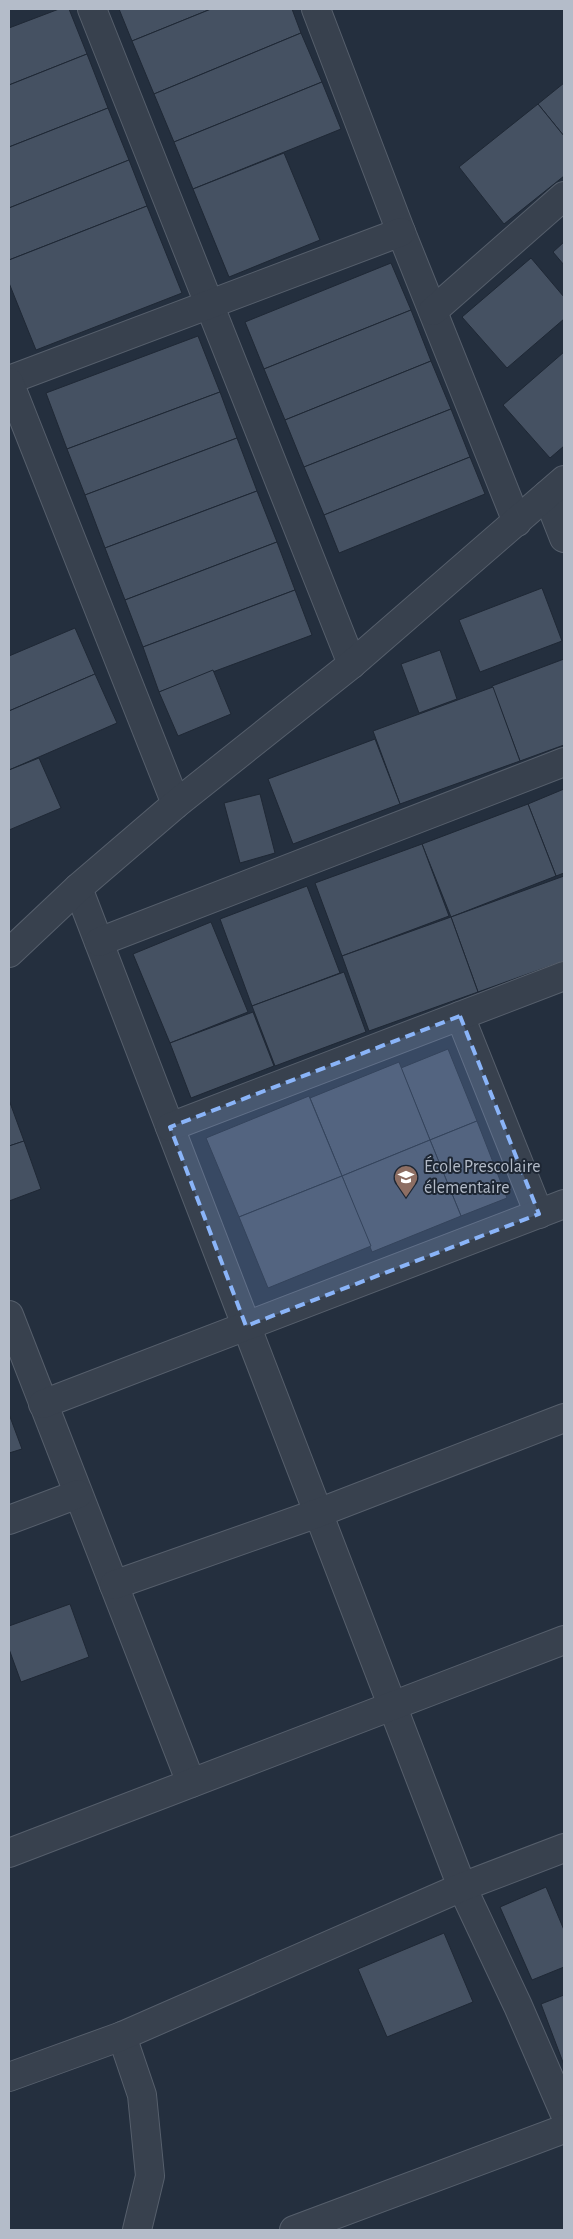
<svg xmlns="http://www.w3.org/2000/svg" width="573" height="2239" font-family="'Alegreya Sans',sans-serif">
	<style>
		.building { fill: #455162; stroke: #1f2835 }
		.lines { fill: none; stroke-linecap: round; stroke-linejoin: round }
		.minor-casing { stroke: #565f6c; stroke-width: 30 }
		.minor { stroke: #38414e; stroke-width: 28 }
		.marked { fill: #8ab4f8; fill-opacity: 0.2; stroke: #8ab4f8; stroke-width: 4; stroke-dasharray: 10 6; stroke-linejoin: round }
		.labels { text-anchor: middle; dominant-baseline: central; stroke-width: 4; stroke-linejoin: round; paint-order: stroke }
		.poi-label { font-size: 18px; fill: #b4bcc9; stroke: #1d2633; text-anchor: start }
	</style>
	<rect width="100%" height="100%" fill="#242f3e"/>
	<!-- building -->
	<g class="building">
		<path d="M59,9H69L87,54L9,85V28Z"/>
		<path d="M119,9H211L132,41Z"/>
		<path d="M211,9H292L301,33L154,94L132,41Z"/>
		<path d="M301,33L322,82L174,142L154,94Z"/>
		<path d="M87,54L108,108L9,147V85Z"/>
		<path d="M322,82L341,129L193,189L174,142Z"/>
		<path d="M564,83V136L538,104Z"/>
		<path d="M538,104L564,136V176L504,224L459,167Z"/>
		<path d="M108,108L129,160L9,208V147Z"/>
		<path d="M284,153L320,240L229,277L193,189Z"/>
		<path d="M129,160L147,206L9,260V208Z"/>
		<path d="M147,206L182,293L36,350L9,283V260Z"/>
		<path d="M564,242V265L553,252Z"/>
		<path d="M531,258L564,297V319L507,368L462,317Z"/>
		<path d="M391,263L411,310L264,369L245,322Z"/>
		<path d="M411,310L431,361L285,420L264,369Z"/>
		<path d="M198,336L220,392L67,449L46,393Z"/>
		<path d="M564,352V446L550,458L503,405Z"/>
		<path d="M431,361L451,409L304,467L285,420Z"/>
		<path d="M220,392L237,438L85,495L67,449Z"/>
		<path d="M451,409L470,457L324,515L304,467Z"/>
		<path d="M237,438L257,491L105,548L85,495Z"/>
		<path d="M470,457L485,494L339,553L324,515Z"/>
		<path d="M257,491L277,542L125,600L105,548Z"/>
		<path d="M277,542L295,590L143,647L125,600Z"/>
		<path d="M542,588L562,641L480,672L459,620Z"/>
		<path d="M295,590L312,635L159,692L143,647Z"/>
		<path d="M75,628L95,674L9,711V656Z"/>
		<path d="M440,650L457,699L419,713L401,664Z"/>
		<path d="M564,659V745L520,761L492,686Z"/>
		<path d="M213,670L231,714L178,736L159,692Z"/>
		<path d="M95,674L117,723L9,770V711Z"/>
		<path d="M493,687L520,761L400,804L373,731Z"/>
		<path d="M375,739L400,804L293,844L268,779Z"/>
		<path d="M39,758L61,808L9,830V770Z"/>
		<path d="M564,789V873L556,876L528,804Z"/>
		<path d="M260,794L275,853L240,863L224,803Z"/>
		<path d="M528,804L556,876L451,917L422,844Z"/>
		<path d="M422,844L449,916L342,956L315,883Z"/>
		<path d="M564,876V961L478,992L451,917Z"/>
		<path d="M307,886L340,973L252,1006L220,919Z"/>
		<path d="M451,917L478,992L369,1031L342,956Z"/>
		<path d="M211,922L248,1012L170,1043L133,954Z"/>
		<path d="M344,972L366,1032L275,1066L252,1006Z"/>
		<path d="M253,1012L274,1066L191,1098L170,1043Z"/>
		<path d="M448,1049L477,1121L430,1140L401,1068Z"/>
		<path d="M399,1062L430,1140L342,1176L310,1098Z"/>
		<path d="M309,1096L342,1176L239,1217L206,1138Z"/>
		<path d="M9,1100L24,1141L9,1146Z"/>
		<path d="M477,1121L507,1198L461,1216L430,1140Z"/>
		<path d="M430,1140L461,1216L372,1252L342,1176Z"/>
		<path d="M24,1141L41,1189L9,1201V1146Z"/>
		<path d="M342,1176L371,1246L268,1288L239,1217Z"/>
		<path d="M9,1414L22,1449L9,1453Z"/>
		<path d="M70,1604L89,1657L21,1682L9,1649V1626Z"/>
		<path d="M546,1887L564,1930V1967L532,1980L500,1907Z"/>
		<path d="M444,1933L473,2002L387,2037L358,1969Z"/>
		<path d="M564,1995V2065L541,2004Z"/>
	</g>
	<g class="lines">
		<!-- minor casing -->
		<g class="minor-casing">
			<g id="minor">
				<path d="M92,9L352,664"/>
				<path d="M316,9L401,232L517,522"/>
				<path d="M433,311L564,196"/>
				<path d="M9,380L401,232"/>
				<path d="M9,382L176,804"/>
				<path d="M547,495L564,538"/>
				<path d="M78,888L462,1887L518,2006L564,2112"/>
				<path d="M99,942L564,762"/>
				<path d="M9,953L78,888L176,804L352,664L564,480"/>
				<path d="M460,1016L539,1214"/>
				<path d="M170,1127L564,976"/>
				<path d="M9,1315L191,1783"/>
				<path d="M43,1404L564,1204"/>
				<path d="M9,1520L78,1494"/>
				<path d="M114,1585L318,1513L564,1418"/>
				<path d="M9,1853L564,1640"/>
				<path d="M122,2036L142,2095L150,2176L137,2230"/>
				<path d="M9,2077L122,2036L462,1887L564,1848"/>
				<path d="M294,2230L564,2129"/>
			</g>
		</g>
		<!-- minor -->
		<use href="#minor" class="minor"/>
	</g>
	<!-- marked area -->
	<path class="marked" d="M460,1016L539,1214L246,1326L170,1127Z"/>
	<!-- icons -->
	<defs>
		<g id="school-pin" transform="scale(1.25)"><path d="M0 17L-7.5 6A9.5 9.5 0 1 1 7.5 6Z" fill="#8d6e63" stroke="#1d2633"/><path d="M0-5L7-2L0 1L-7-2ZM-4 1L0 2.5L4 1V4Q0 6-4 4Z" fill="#fff"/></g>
	</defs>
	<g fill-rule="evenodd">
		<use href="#school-pin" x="406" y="1177"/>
	</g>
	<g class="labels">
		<!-- poi labels -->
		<g class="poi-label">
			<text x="424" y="1167">École Prescolaire<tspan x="424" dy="21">élementaire</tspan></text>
		</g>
	</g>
	<!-- border -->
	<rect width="573" height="2239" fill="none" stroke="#b4bcc9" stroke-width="20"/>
</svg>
